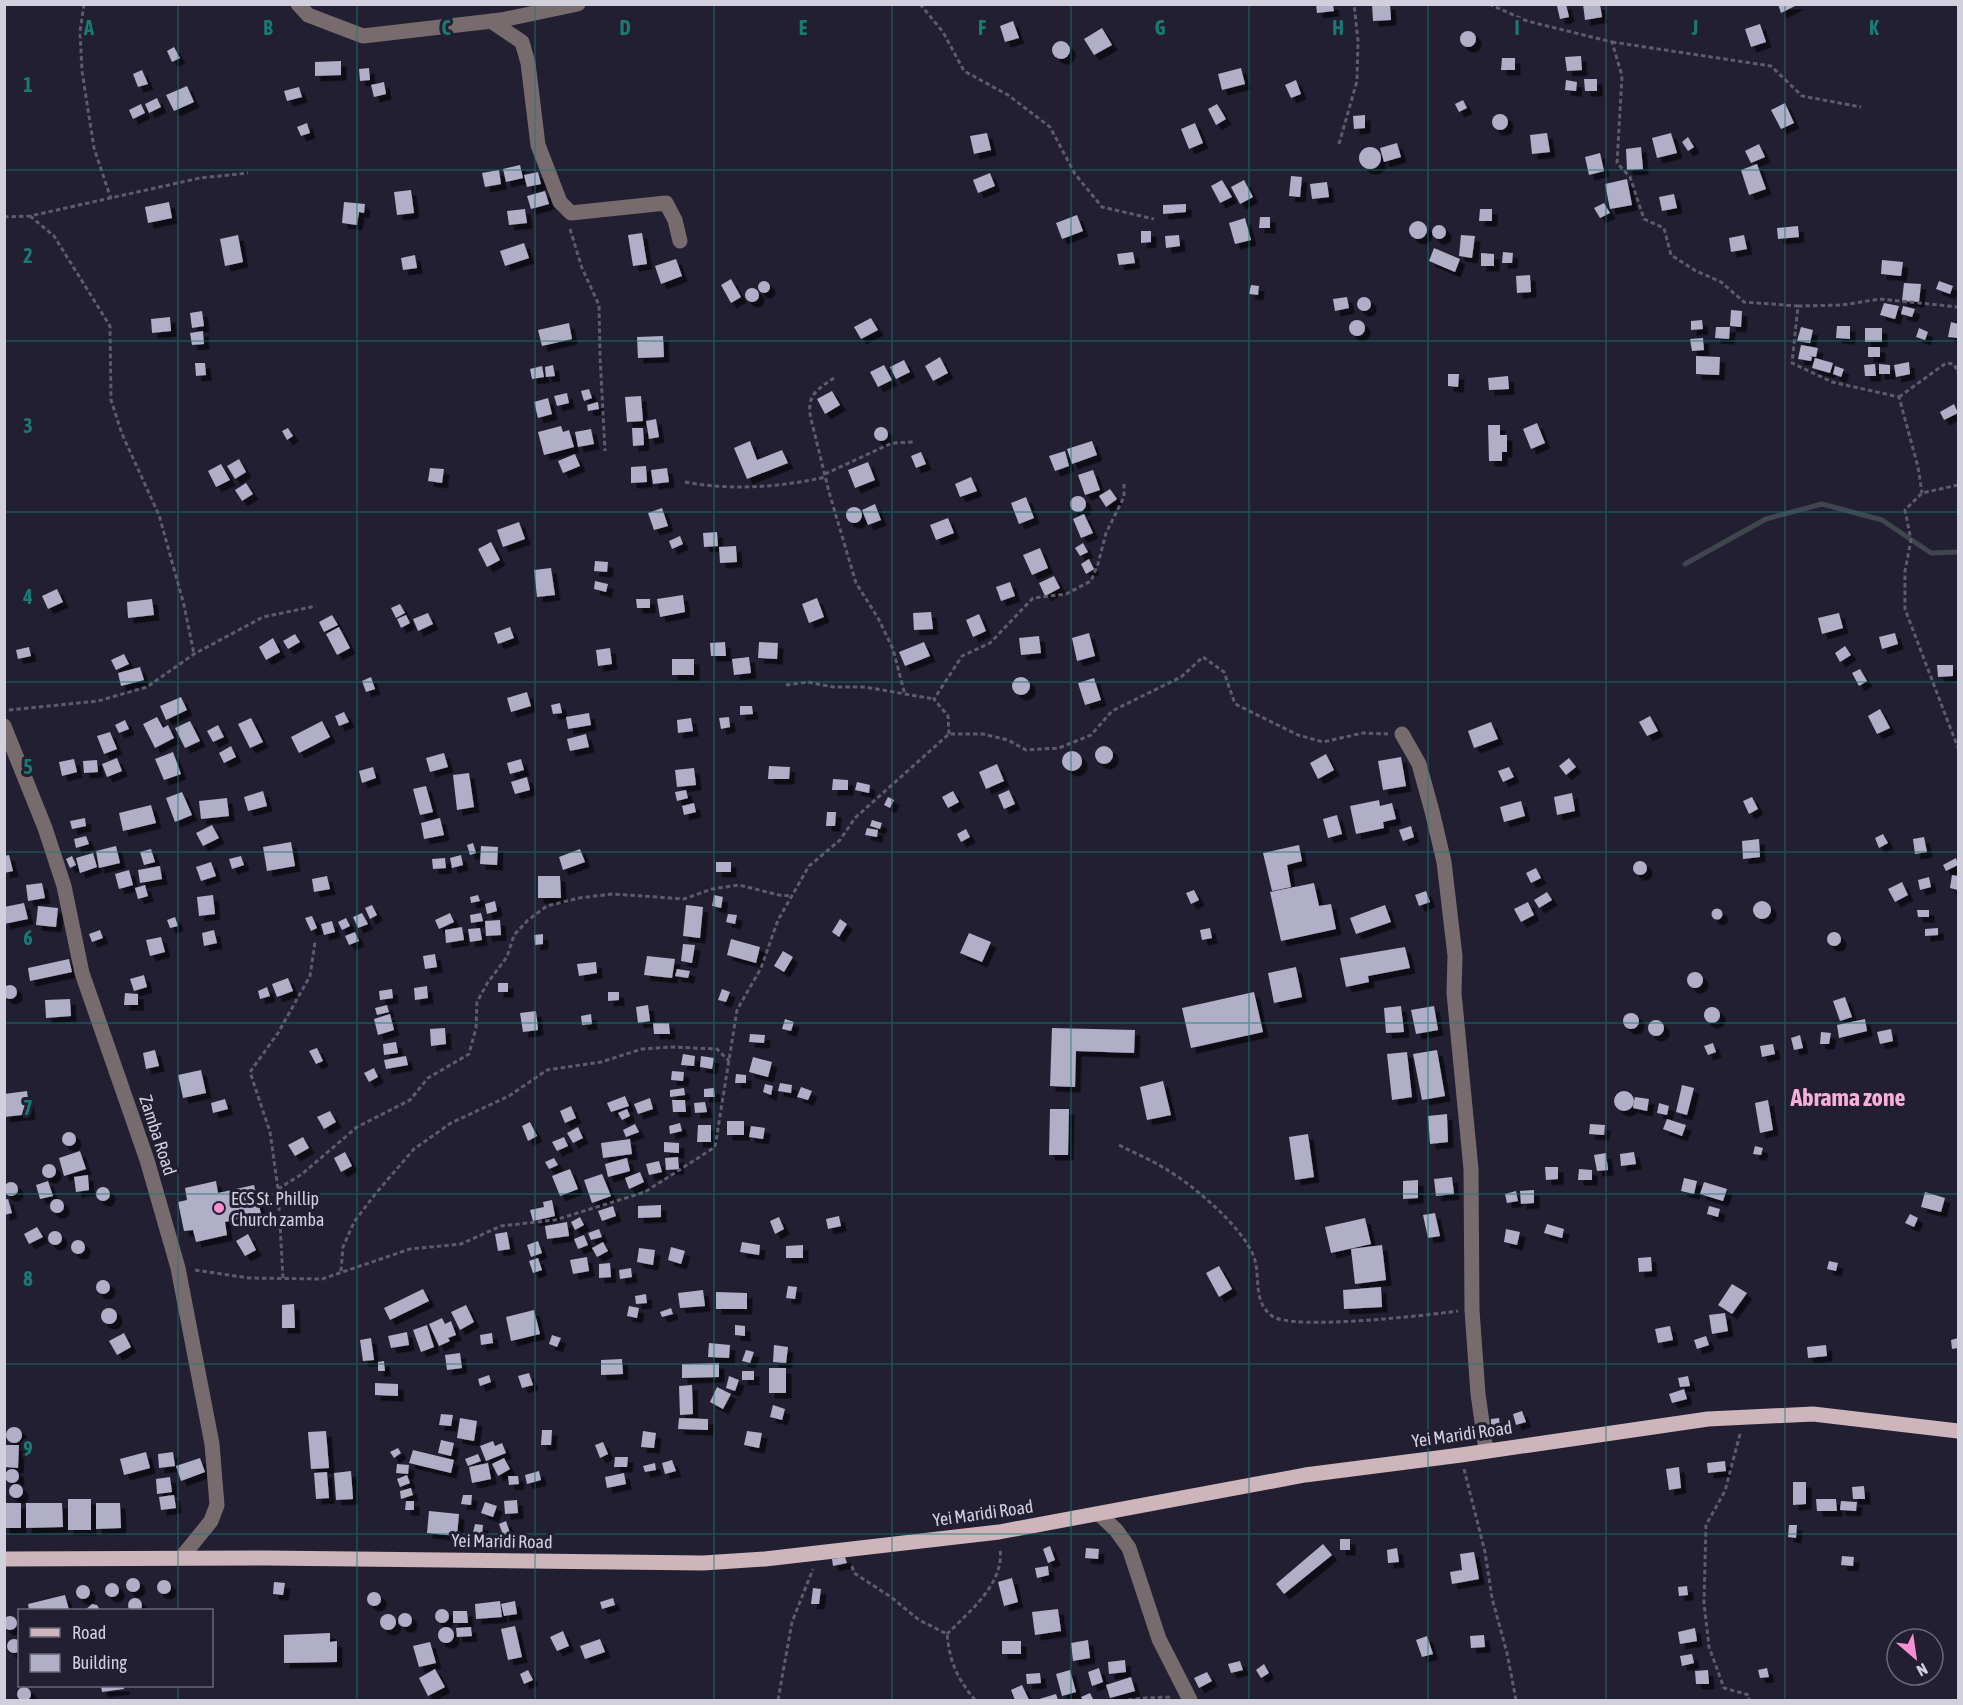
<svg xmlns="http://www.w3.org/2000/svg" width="1963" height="1705" font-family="'Asap Condensed',sans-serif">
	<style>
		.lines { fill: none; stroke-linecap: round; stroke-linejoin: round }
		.stream { stroke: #3f464e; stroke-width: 5 }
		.building { fill: #b1aec7; filter: url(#shadow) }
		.path { stroke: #5e5b6c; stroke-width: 3; stroke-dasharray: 4.5 3; stroke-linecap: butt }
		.minor { stroke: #776b6e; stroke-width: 15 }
		.major { stroke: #ceb4bb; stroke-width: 15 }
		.grid { fill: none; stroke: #197a74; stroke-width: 1.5; stroke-opacity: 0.55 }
		.poi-dot { fill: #f690d1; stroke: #221f32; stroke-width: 2 }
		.labels { text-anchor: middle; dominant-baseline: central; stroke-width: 6; stroke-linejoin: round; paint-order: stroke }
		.street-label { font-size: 18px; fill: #d2d0dd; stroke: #221f32 }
		.poi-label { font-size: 18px; fill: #d2d0dd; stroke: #221f32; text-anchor: start }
		.district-label { font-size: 24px; font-weight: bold; fill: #f6aeda; stroke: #221f32 }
		.grid-label { font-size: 20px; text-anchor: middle; font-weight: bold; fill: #197a74; stroke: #221f32; stroke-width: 6; stroke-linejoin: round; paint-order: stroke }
	</style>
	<defs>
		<filter id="shadow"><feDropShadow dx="5.5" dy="5.5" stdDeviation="0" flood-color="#0009"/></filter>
	</defs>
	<rect width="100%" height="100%" fill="#221f32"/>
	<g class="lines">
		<!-- stream -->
		<path class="stream" d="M1685,564L1766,519L1822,504L1882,520L1931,553L1958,552"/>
	</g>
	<!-- building -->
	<g class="building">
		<path d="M1316,4H1333L1334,11L1317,13Z"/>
		<path d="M1372,4H1390L1391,20L1373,21Z"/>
		<path d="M1562,4H1566L1569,17L1560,19L1557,6Z"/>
		<path d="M1583,4H1600L1602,17L1585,20Z"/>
		<path d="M1778,4H1799L1781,13Z"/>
		<path d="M1013,21L1019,38L1005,42L1000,26Z"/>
		<path d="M1760,24L1766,42L1751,47L1745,29Z"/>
		<path d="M1102,28L1112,45L1094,55L1084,39Z"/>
		<circle cx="1468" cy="39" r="8"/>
		<circle cx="1061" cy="50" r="9"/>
		<path d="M174,47L180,58L172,62L167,51Z"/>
		<path d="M1581,56L1582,70L1567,71L1565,57Z"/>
		<path d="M1502,58H1515V70H1501Z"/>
		<path d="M341,61V75L315,76V62Z"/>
		<path d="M369,68L370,80L360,81L359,69Z"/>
		<path d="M1241,68L1245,84L1222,90L1218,74Z"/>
		<path d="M142,70L148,84L138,87L133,74Z"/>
		<path d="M1584,79H1597V91H1585Z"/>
		<path d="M1296,80L1301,94L1291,98L1285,85Z"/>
		<path d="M1566,80L1577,82L1576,91L1565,90Z"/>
		<path d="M384,82L386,94L374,97L371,85Z"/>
		<path d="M187,86L194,102L174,111L166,95Z"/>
		<path d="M299,87L302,97L287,101L284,91Z"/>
		<path d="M157,98L161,107L149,113L145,104Z"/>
		<path d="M1463,100L1467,108L1459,112L1455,104Z"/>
		<path d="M1785,103L1794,123L1781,129L1771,110Z"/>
		<path d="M141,104L145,113L133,119L129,110Z"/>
		<path d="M1217,104L1226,119L1216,125L1208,109Z"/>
		<circle cx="1500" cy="122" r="8"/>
		<path d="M1365,115V128L1354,129L1353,116Z"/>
		<path d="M307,123L310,133L301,136L297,127Z"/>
		<path d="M1195,123L1203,143L1189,149L1181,129Z"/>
		<path d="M987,133L991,150L974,154L970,136Z"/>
		<path d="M1547,133L1550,152L1532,154L1530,135Z"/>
		<path d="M1671,133L1677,153L1657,158L1652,138Z"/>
		<path d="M1688,137L1694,147L1688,151L1682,142Z"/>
		<path d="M1397,143L1401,157L1384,162L1380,148Z"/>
		<path d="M1759,144L1765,157L1751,163L1745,151Z"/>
		<circle cx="1370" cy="158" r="11"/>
		<path d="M1641,147L1643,169L1627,170L1626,149Z"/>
		<path d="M1600,153L1604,171L1589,175L1585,157Z"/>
		<path d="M1757,164L1766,189L1749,195L1741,170Z"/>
		<path d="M520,165L523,178L506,182L503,169Z"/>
		<path d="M499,170L501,184L485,187L482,173Z"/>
		<path d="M538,172L541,184L527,187L524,175Z"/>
		<path d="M990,173L995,186L978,193L973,180Z"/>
		<path d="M1291,176L1302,177L1300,197L1289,196Z"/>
		<path d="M1627,179L1632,205L1610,209L1605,184Z"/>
		<path d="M1222,180L1232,197L1220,203L1211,186Z"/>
		<path d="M1244,180L1253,197L1240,204L1231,187Z"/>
		<path d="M1327,182L1329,197L1312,199L1310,184Z"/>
		<path d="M411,190L414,213L397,215L394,192Z"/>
		<path d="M545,191L549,204L531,209L527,196Z"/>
		<path d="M1674,194L1677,208L1662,211L1659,197Z"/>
		<path d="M169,202L172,218L148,223L145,207Z"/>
		<path d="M344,202L365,204L364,213L359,212L357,225L342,223Z"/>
		<path d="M1604,203L1610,213L1600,218L1594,208Z"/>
		<path d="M1186,204V212L1163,214V205Z"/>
		<path d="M525,209L527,223L509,225L507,211Z"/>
		<path d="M1480,209H1492V221H1479Z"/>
		<path d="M1077,215L1083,231L1062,239L1056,223Z"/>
		<path d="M1260,217H1270V228H1259Z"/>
		<path d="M1245,218L1251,240L1235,244L1229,223Z"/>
		<circle cx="1418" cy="230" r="9"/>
		<circle cx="1439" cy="232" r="7"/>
		<path d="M1798,226L1799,237L1778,239L1777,228Z"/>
		<path d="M1141,231H1151V242L1141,243Z"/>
		<path d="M642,233L647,264L633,266L628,235Z"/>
		<path d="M238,235L243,262L225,266L220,239Z"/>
		<path d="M1179,235L1180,246L1166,248L1165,236Z"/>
		<path d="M1461,235L1475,236L1472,258L1459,256Z"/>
		<path d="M1744,235L1747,249L1731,252L1729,238Z"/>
		<path d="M524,243L529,258L505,266L500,251Z"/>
		<path d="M1434,248L1460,259L1455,272L1429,261Z"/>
		<path d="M1133,252L1135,263L1119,265L1117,254Z"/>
		<path d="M1503,252L1513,253L1512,263H1502Z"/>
		<path d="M1481,253L1494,254V266H1481Z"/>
		<path d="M415,255L417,268L403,270L401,258Z"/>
		<path d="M676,259L682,276L661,284L655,266Z"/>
		<path d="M1882,260L1903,262L1901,276L1881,274Z"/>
		<path d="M1530,275L1531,292L1517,293L1516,276Z"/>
		<path d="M731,279L741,297L731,303L721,285Z"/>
		<circle cx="764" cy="287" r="6"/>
		<path d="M1939,281L1953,286L1950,294L1936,289Z"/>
		<path d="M1904,283L1921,284L1919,302L1902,301Z"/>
		<path d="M1251,285L1259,286L1258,295L1249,294Z"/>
		<circle cx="752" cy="295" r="7"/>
		<circle cx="1364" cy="304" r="7"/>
		<path d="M1347,297L1349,308L1335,311L1333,299Z"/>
		<path d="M1884,303L1899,306L1895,319L1880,315Z"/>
		<path d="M1903,306L1915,309L1912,317L1901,314Z"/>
		<path d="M1731,310L1742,311L1741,327L1730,326Z"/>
		<path d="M202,311L204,326L192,328L190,313Z"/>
		<path d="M170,317L171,331L152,333L151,319Z"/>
		<path d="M871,318L878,330L861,339L854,327Z"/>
		<circle cx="1357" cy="328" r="8"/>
		<path d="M1702,320L1703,329L1691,330V321Z"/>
		<path d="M1951,322L1958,324V338L1948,337Z"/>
		<path d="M569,323L572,339L542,346L538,330Z"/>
		<path d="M1837,326H1850V339L1836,338Z"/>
		<path d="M1716,327H1730L1729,339L1715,338Z"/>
		<path d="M1801,327L1813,330L1810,343L1797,341Z"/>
		<rect x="1865" y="328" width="17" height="14"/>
		<path d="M1919,328L1928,332L1925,340L1916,337Z"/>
		<path d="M203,331L204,344L192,345L190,333Z"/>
		<path d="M663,336L664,357L638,358L637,337Z"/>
		<path d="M1703,338L1704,350L1692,351L1690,339Z"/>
		<path d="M1801,345L1818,348L1816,357L1809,356L1812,357L1811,361L1798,359Z"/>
		<rect x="1868" y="347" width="12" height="10"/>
		<path d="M1696,356L1720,357L1719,375L1696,374Z"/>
		<path d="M940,357L948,373L933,381L925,366Z"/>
		<path d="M1815,358L1833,363L1830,373L1812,368Z"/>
		<path d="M904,360L910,372L896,379L890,367Z"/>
		<path d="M1909,362L1910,374L1896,377L1894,365Z"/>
		<path d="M195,363H205L206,375L196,376Z"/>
		<path d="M1875,364L1876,376H1865L1864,365Z"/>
		<path d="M1879,364L1890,365V374H1879Z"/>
		<path d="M553,365L555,376L546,377L545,367Z"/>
		<path d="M884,365L892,380L878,387L870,372Z"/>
		<path d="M542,366L544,377L532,379L530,369Z"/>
		<path d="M1835,366L1844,369L1841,377L1833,374Z"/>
		<path d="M1448,374H1459L1458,387L1448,386Z"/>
		<path d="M1508,376L1509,389L1489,390L1488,378Z"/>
		<path d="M589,389L592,398L584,401L581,391Z"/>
		<path d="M832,391L840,405L825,414L817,399Z"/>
		<path d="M567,393L569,403L557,406L554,396Z"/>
		<path d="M641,396L643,421L627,422L625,397Z"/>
		<path d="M548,398L552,414L538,418L534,402Z"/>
		<path d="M598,402L599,409L588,411L587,405Z"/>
		<path d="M1954,404L1958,413L1944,420L1940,412Z"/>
		<path d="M656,419L659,437L649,439L646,421Z"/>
		<path d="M1537,423L1545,443L1531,449L1523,429Z"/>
		<path d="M1488,425H1500V435H1507V452H1502V461H1489Z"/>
		<path d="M561,426L563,432L569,430L574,447L544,455L538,432Z"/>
		<circle cx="881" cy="434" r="7"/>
		<path d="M288,428L293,436L287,440L282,431Z"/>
		<path d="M632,428H643L644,445L633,446Z"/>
		<path d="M591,429L594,444L578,447L575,432Z"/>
		<path d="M750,441L757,460L782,450L788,463L747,479L734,448Z"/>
		<path d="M1092,441L1097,455L1072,464L1067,449Z"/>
		<path d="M1065,451L1069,466L1055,471L1049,456Z"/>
		<path d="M921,452L926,464L916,468L911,456Z"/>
		<path d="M575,454L580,466L563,473L558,461Z"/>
		<path d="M239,459L246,472L235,479L227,466Z"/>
		<path d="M868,462L875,480L855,488L848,470Z"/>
		<path d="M221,464L230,480L216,487L208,471Z"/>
		<path d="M646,466L647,482L631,483V467Z"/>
		<path d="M430,468L444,469L442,483L428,481Z"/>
		<path d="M667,468L669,482L653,484L651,470Z"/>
		<path d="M1093,470L1100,490L1085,495L1078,475Z"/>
		<path d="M971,477L977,491L960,497L955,484Z"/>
		<path d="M246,483L253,494L242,501L235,490Z"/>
		<path d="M1110,489L1117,499L1106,507L1099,496Z"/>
		<circle cx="1078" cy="504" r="8"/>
		<path d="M1026,497L1034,518L1019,524L1011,503Z"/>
		<path d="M875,504L881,520L868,525L862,510Z"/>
		<circle cx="854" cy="515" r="8"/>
		<path d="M662,508L668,526L654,530L648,513Z"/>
		<path d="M1084,514L1093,533L1081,538L1073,519Z"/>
		<path d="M948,518L954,533L936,540L930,525Z"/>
		<path d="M519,522L525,539L503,547L497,530Z"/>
		<path d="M717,532L718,546L704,547L703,533Z"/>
		<path d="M680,536L683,544L672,549L669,541Z"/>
		<path d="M491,542L500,560L487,567L478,549Z"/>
		<path d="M1083,543L1088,552L1080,556L1075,548Z"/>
		<path d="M736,546L737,562L720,563L719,547Z"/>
		<path d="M1040,548L1048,568L1032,575L1023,555Z"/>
		<path d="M1089,559L1094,569L1086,574L1081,564Z"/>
		<path d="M595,561L608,562L607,572L594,571Z"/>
		<path d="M551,568L555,595L537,597L534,570Z"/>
		<path d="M1054,576L1060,588L1045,596L1039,583Z"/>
		<path d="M595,581L608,584L606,592L594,589Z"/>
		<path d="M1010,582L1015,596L1001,601L996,587Z"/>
		<path d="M57,589L63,602L48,609L42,596Z"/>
		<path d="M683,595L685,612L660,617L657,599Z"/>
		<path d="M817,598L824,617L809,623L802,604Z"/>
		<path d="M152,599L154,615L128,618L127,602Z"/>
		<path d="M636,599H650V608H637Z"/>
		<path d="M400,604L405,613L396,618L391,608Z"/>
		<path d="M931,612L933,629L914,630L913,613Z"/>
		<path d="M428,613L433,624L418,631L413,619Z"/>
		<path d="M1839,613L1843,628L1822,634L1818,618Z"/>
		<path d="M979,614L986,631L973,637L966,620Z"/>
		<path d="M332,615L338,625L324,632L319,622Z"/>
		<path d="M406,615L410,623L401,628L397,619Z"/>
		<path d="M339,627L350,648L337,655L326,634Z"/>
		<path d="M510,627L514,638L498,644L494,633Z"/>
		<path d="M1089,633L1095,656L1077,661L1072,638Z"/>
		<path d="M1895,633L1898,644L1882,649L1879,637Z"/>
		<path d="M295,634L300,642L288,649L283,641Z"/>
		<path d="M1039,636L1041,653L1021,655L1019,638Z"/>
		<path d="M273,638L280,652L266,660L259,647Z"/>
		<path d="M725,642L726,656H711L710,643Z"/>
		<path d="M759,642L778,643L777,659L758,658Z"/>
		<path d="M924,642L930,656L905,666L899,652Z"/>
		<path d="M1845,646L1851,655L1840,662L1835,653Z"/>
		<path d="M29,647L31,656L18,659L16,650Z"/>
		<path d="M610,648L612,664L598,666L596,650Z"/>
		<path d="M124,654L129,664L116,670L111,660Z"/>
		<path d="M749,657L751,673L734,675L732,659Z"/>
		<rect x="672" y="659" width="22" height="16"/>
		<path d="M1937,665H1953V676L1938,677Z"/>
		<path d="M140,667L144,680L121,686L118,673Z"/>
		<path d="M1860,669L1867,681L1859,686L1852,673Z"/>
		<circle cx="1021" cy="686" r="9"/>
		<path d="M371,677L375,689L366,692L362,681Z"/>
		<path d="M1094,678L1101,700L1085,705L1078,683Z"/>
		<path d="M527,692L531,706L511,712L507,698Z"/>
		<path d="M181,697L187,710L166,720L160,706Z"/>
		<path d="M560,703L562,713L553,714L551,705Z"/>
		<path d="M740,706H752L753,714L740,715Z"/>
		<path d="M1880,709L1890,728L1877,734L1868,716Z"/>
		<path d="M344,712L349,722L339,726L335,716Z"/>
		<path d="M589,713L591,725L568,729L566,717Z"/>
		<path d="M1650,716L1658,731L1647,736L1639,722Z"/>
		<path d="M157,717L163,728L168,725L174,738L155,748L143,724Z"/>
		<path d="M729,717L730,727L721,729L719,718Z"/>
		<path d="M251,718L263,742L250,748L238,724Z"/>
		<path d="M691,718L693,731L678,733L677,720Z"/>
		<path d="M125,720L129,729L119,733L115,725Z"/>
		<path d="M190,721L200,741L185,748L175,728Z"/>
		<path d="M322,721L330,737L299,753L291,737Z"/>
		<path d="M1491,722L1498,739L1474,748L1468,731Z"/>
		<path d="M218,725L224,737L213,742L207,731Z"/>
		<path d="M110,732L117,749L104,754L97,736Z"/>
		<path d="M586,734L589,747L570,751L567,739Z"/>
		<circle cx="1104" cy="755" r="9"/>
		<path d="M231,746L236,757L224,763L219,753Z"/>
		<circle cx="1072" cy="761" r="10"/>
		<path d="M173,752L181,774L164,780L155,759Z"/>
		<path d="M444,753L448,767L430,772L426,758Z"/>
		<path d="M1326,754L1334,770L1318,779L1310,763Z"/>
		<path d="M1401,757L1406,786L1383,790L1378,761Z"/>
		<path d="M117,758L122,771L107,777L102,764Z"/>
		<path d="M1569,758L1576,767L1566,775L1559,766Z"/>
		<path d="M74,759L77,772L62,776L59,762Z"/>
		<path d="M521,759L524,770L510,774L507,763Z"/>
		<path d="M97,760L98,772L84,773L83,761Z"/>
		<path d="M997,764L1004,781L986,789L979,772Z"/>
		<path d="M769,766L790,767L789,779H768Z"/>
		<path d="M373,767L376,778L362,783L359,771Z"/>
		<path d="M1509,767L1514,777L1503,782L1498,771Z"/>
		<path d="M694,768L696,785L677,787L675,770Z"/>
		<path d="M469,773L474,807L457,810L453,775Z"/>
		<path d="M527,777L530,790L515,794L511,782Z"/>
		<path d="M833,779L848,780V790H832Z"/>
		<path d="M857,782L870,785L869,793L855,790Z"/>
		<path d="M426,786L433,812L420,815L413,789Z"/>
		<path d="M686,790L688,798L677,801L675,792Z"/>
		<path d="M1009,790L1015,804L1004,809L998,795Z"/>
		<path d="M263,791L267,806L248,811L244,797Z"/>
		<path d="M953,791L959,802L948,808L942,797Z"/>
		<path d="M182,792L192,815L175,822L166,798Z"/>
		<path d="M1572,793L1575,811L1557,815L1554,797Z"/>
		<path d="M888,797L894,800L890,808L884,805Z"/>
		<path d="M1752,797L1758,809L1749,814L1743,801Z"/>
		<path d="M227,798L229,816L201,819L199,801Z"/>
		<path d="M1379,800L1380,806L1392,803L1396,819L1383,822L1384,828L1356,834L1350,806Z"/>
		<path d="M1521,801L1525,816L1504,822L1500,807Z"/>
		<path d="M694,803L696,812L684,815L682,806Z"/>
		<path d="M151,805L156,823L123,831L119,813Z"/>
		<path d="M827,812H836L835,826H826Z"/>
		<path d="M1337,815L1342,834L1328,838L1323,819Z"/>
		<path d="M85,818L86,826L72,829L70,821Z"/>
		<path d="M440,818L444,835L424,839L421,823Z"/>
		<path d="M872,820L882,823L880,829L870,826Z"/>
		<path d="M212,825L219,838L203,846L196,833Z"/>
		<path d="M1411,826L1414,837L1403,841L1399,830Z"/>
		<path d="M867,828L878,830L877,837L865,835Z"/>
		<path d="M966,829L970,837L961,842L957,834Z"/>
		<path d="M1883,834L1888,843L1879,848L1875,838Z"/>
		<path d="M86,836L89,844L76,848L74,839Z"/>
		<path d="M1924,837L1927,852L1915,854L1913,839Z"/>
		<path d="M1759,839L1760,857L1743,859L1742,841Z"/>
		<path d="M291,842L295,866L267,871L263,847Z"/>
		<path d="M473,843L476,853L470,855L467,845Z"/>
		<path d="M1299,845L1302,861L1287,865L1291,887L1272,891L1263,853Z"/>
		<path d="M116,846L120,863L99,868L96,851Z"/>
		<path d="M481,846L498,847L497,865L480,864Z"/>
		<path d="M151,849L155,862L144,865L140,852Z"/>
		<path d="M580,849L585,862L563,870L559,857Z"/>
		<path d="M93,853L97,867L80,873L76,858Z"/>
		<path d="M9,855L13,871L4,873V856Z"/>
		<path d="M461,855L463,865L452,868L450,858Z"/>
		<path d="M72,856L76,865L70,868L66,859Z"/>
		<path d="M241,856L244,865L232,869L229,859Z"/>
		<path d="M445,858L446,868L433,869L432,859Z"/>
		<path d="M1956,858L1958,865L1946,871L1943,865Z"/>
		<circle cx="1640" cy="868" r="7"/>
		<path d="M211,862L216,876L201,881L196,867Z"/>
		<rect x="716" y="862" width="15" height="10"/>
		<path d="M160,866L162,879L140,883L138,870Z"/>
		<path d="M1536,868L1541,878L1531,883L1526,873Z"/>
		<path d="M129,870L133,885L119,889L115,874Z"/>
		<path d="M1952,875L1958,876V890L1950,888Z"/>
		<path d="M327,876L330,889L314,892L312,879Z"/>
		<path d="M538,876H560L561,898H538Z"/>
		<path d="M1929,877L1931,887L1920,890L1918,880Z"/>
		<path d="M1902,882L1908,895L1895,902L1888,889Z"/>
		<path d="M42,883L45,898L28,901L26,885Z"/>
		<path d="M1314,883L1319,906L1331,904L1336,929L1281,941L1270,892Z"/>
		<path d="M145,885L148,896L138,899L135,888Z"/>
		<path d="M1194,890L1199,900L1191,904L1186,893Z"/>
		<path d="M1426,891L1430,902L1419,906L1415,895Z"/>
		<path d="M1547,892L1552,900L1539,908L1534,900Z"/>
		<path d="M213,895L215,914L199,916L197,897Z"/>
		<path d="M478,895L480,901L471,903L470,897Z"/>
		<path d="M714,895L723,897L721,908L712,906Z"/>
		<path d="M495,901L497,911L487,914L485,904Z"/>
		<circle cx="1762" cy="910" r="9"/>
		<path d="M1528,902L1534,915L1521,922L1514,909Z"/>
		<path d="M24,903L28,919L4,924V907Z"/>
		<path d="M372,905L377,915L370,919L365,908Z"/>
		<path d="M686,905L703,907L700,938L683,936Z"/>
		<path d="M1385,905L1391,922L1356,934L1350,918Z"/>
		<path d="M38,906L58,908L56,927L36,925Z"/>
		<circle cx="1717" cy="914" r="5.5"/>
		<path d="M1917,910H1929V917H1918Z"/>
		<path d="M362,913L368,924L358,928L353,917Z"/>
		<path d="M450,913L454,922L439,929L435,920Z"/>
		<path d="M481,913L483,921L471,923L470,915Z"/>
		<path d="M728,914L737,915L735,924L726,922Z"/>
		<path d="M312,916L317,928L311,931L305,918Z"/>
		<path d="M175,917L178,926L170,928L167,920Z"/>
		<path d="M346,918L350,926L342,930L338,922Z"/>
		<path d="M840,919L847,924L839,937L832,932Z"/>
		<path d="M500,920L501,935L486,936L485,921Z"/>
		<path d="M332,921L335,932L324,935L321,924Z"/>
		<path d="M462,927L464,940L446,943L445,930Z"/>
		<path d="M480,928L482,940L470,942L468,929Z"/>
		<path d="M1210,928L1212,938L1202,940L1200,930Z"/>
		<path d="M1938,928V935L1925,936V929Z"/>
		<path d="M100,930L103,938L92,942L89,934Z"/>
		<path d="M214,930L217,943L204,946L202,933Z"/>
		<path d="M355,932L359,941L349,945L345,936Z"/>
		<circle cx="1834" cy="939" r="7"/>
		<path d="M969,933L991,942L982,962L960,953Z"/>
		<path d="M543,934V944L535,945L534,935Z"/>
		<path d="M161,937L165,952L150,956L146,940Z"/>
		<path d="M731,939L760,947L756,963L727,955Z"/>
		<path d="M683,944L695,945L692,963L681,961Z"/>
		<path d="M1405,947L1410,968L1368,976L1369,982L1346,987L1340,958Z"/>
		<path d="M783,951L793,957L784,972L774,966Z"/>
		<path d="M435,954L437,967L425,969L423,956Z"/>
		<path d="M647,956L675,959L672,978L644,975Z"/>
		<path d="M69,959L72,972L30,981L28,968Z"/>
		<path d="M596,962L597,973L579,976L577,964Z"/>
		<path d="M1296,967L1302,997L1274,1003L1268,973Z"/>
		<path d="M677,969L690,971L688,978L675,976Z"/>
		<circle cx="1695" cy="980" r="8"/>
		<path d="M144,975L147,987L134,991L130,979Z"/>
		<path d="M288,978L293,991L277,997L272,984Z"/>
		<rect x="498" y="983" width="10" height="9"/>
		<circle cx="10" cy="992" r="7"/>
		<path d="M427,986L428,998L415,1000L414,988Z"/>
		<path d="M267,987L270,996L260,999L258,991Z"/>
		<path d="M392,989L393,998L380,1000L379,991Z"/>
		<path d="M722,989L730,992L726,1002L718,1000Z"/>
		<path d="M608,992H619V1000L608,1001Z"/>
		<path d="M1254,992L1263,1032L1191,1048L1182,1008Z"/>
		<path d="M125,993L138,994V1005H124Z"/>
		<path d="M1845,997L1852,1017L1840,1021L1833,1001Z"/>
		<path d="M70,999L71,1016L46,1018L45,1000Z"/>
		<path d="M387,1005L389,1012L377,1015L375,1008Z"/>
		<path d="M648,1005L650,1021L638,1023L636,1007Z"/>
		<path d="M1401,1006L1404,1032L1386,1033L1384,1008Z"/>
		<path d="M1434,1006L1438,1030L1416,1034L1411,1010Z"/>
		<circle cx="1712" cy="1015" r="8"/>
		<path d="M536,1011L538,1030L523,1032L520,1013Z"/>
		<circle cx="1631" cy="1021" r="8"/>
		<path d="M390,1014L394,1030L378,1035L374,1019Z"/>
		<path d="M591,1014L592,1024L582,1025L581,1016Z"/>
		<path d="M785,1019L794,1022L791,1031L782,1029Z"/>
		<path d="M1865,1019L1867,1031L1839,1038L1837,1025Z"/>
		<circle cx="1656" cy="1028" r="8"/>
		<path d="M653,1023H669L670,1034H654Z"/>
		<path d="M445,1028L446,1044L431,1046L430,1029Z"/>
		<path d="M1052,1028L1135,1030L1134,1053L1076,1051L1075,1087L1050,1086Z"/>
		<path d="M1891,1029L1893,1041L1880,1044L1877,1032Z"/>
		<path d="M1821,1032L1831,1033L1829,1044H1820Z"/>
		<path d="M750,1034L765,1035L764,1043L749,1042Z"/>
		<path d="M1800,1035L1803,1048L1794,1050L1791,1038Z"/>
		<path d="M396,1042L398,1053L384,1055L383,1044Z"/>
		<path d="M1713,1043L1716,1052L1708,1055L1704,1046Z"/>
		<path d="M1773,1044L1775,1054L1762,1057L1760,1046Z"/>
		<path d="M317,1048L323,1061L316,1064L309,1051Z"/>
		<path d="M155,1050L159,1066L146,1069L143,1053Z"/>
		<path d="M1437,1050L1445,1096L1422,1100L1413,1054Z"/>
		<path d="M1407,1052L1412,1097L1392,1100L1387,1054Z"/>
		<path d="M683,1054L695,1056L694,1066L681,1065Z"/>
		<path d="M406,1056L408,1065L386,1069L384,1060Z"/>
		<path d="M701,1056L714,1058L712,1069L700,1067Z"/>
		<path d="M753,1057L772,1062L768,1077L749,1072Z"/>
		<path d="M374,1068L378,1077L369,1082L364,1073Z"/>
		<path d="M201,1070L206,1093L183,1098L178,1075Z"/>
		<path d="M672,1071L684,1072L683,1081L671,1080Z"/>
		<path d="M736,1074L746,1075V1083H735Z"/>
		<path d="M1163,1081L1171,1115L1147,1120L1140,1087Z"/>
		<path d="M780,1083L792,1085L791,1093L778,1091Z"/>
		<path d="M765,1084L773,1086L771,1095L763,1092Z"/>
		<path d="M1682,1085L1694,1088L1687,1115L1676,1112Z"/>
		<path d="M801,1087L812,1091L808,1100L797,1097Z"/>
		<path d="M684,1088L685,1095L670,1097V1090Z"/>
		<path d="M714,1088L715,1097H704V1089Z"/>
		<path d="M27,1091L30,1114L4,1117V1094Z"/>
		<circle cx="1624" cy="1101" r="10"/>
		<path d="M625,1096L629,1106L611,1112L607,1103Z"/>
		<path d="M1635,1097L1649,1099L1647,1111L1633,1108Z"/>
		<path d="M650,1098L653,1109L638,1114L634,1104Z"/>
		<path d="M225,1099L228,1109L213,1113L211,1103Z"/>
		<path d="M672,1100H685L686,1112H673Z"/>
		<path d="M1768,1100L1773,1130L1760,1133L1755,1103Z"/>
		<path d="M705,1102L707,1112L695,1113L694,1103Z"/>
		<path d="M1659,1103L1669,1106L1667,1115L1657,1113Z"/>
		<path d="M571,1106L576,1118L565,1123L560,1111Z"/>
		<path d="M627,1109L630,1116L622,1120L618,1113Z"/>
		<path d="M1050,1109H1069L1068,1155H1049Z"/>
		<path d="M330,1111L336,1122L324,1129L317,1117Z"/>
		<path d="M1447,1114L1448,1142L1430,1144L1428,1116Z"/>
		<path d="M1667,1119L1686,1125L1682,1136L1663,1129Z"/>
		<rect x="727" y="1121" width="17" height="14"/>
		<path d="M530,1122L537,1136L528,1141L522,1126Z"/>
		<path d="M680,1123L682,1131L670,1134L669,1126Z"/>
		<path d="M635,1124L639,1132L626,1137L623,1130Z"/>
		<path d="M1590,1124L1605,1125L1604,1135L1589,1134Z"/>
		<path d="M698,1125H711V1142H697Z"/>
		<path d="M751,1126L765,1128L763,1139L749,1137Z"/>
		<path d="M578,1127L583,1138L573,1143L567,1133Z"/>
		<circle cx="69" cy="1139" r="7"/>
		<path d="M1308,1134L1314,1177L1295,1180L1289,1137Z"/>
		<path d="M303,1137L309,1148L295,1156L288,1145Z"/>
		<path d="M564,1137L568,1146L557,1151L552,1142Z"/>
		<path d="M630,1139L632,1154L603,1158L601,1143Z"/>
		<path d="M664,1142L679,1143V1153L664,1152Z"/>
		<path d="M1755,1146L1763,1148L1761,1155L1753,1154Z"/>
		<path d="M80,1151L86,1169L64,1176L59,1158Z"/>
		<path d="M345,1152L352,1166L341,1172L334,1158Z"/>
		<path d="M1634,1152L1636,1164L1621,1166L1620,1154Z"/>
		<path d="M1606,1153L1608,1170L1597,1171L1594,1155Z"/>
		<path d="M678,1157L679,1169L666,1170L665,1158Z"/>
		<path d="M554,1158L558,1165L549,1169L545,1162Z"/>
		<path d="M627,1158L630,1171L608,1177L605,1164Z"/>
		<path d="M659,1161L662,1172L649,1175L646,1164Z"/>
		<circle cx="49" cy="1171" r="7"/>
		<path d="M1545,1167H1558V1179L1546,1180Z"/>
		<path d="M570,1169L578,1189L560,1196L552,1176Z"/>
		<path d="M1579,1169L1592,1170V1180H1578Z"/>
		<path d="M640,1172L644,1182L629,1189L625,1178Z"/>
		<path d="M602,1174L611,1196L592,1203L584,1180Z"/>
		<path d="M88,1175L89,1190L76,1192L74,1177Z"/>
		<path d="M1452,1177L1454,1194L1436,1196L1434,1179Z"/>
		<path d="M1684,1178L1697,1181L1694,1194L1681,1191Z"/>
		<path d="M1418,1180V1198L1403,1199V1181Z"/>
		<path d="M48,1181L53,1196L40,1199L36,1185Z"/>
		<path d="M216,1181L218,1193L254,1185L261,1214L225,1222L227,1235L196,1242L193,1230L184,1231L178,1202L187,1200L185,1188Z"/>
		<circle cx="11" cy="1189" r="7"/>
		<path d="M1704,1182L1727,1189L1723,1201L1700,1194Z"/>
		<circle cx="103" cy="1194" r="7"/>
		<path d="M1534,1190V1203L1521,1204L1520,1191Z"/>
		<path d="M1516,1191L1518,1201L1507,1203L1505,1194Z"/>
		<path d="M1925,1192L1945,1198L1941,1212L1921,1207Z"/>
		<circle cx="57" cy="1206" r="7"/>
		<path d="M8,1199L12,1213L4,1215V1200Z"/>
		<path d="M552,1200L555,1216L533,1221L530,1210L544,1207L543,1202Z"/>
		<path d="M661,1205V1217L638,1218V1206Z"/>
		<path d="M613,1206L616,1216L602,1221L598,1211Z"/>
		<path d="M1709,1206L1720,1209L1718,1217L1707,1214Z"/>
		<path d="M1435,1213L1440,1236L1428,1238L1423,1215Z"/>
		<path d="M1910,1214L1918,1218L1914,1227L1905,1223Z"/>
		<path d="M839,1216L841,1226L828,1229L826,1219Z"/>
		<path d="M580,1217L584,1225L575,1230L571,1222Z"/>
		<path d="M779,1217L784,1229L775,1234L770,1221Z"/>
		<path d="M1365,1218L1371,1244L1331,1253L1325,1227Z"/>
		<path d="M567,1222L569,1236L547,1239L545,1226Z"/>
		<path d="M1547,1224L1564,1229L1562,1238L1544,1233Z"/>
		<path d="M37,1227L43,1237L29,1244L24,1234Z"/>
		<path d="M599,1229L602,1237L591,1240L588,1233Z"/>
		<path d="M1506,1229L1520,1232L1517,1245L1504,1242Z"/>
		<circle cx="55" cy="1238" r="7"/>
		<path d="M507,1232L510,1249L498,1251L495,1234Z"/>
		<path d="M248,1234L256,1250L245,1256L236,1241Z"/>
		<path d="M584,1235L588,1245L578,1249L574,1239Z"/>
		<circle cx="78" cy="1247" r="7"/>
		<path d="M538,1241L542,1253L531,1257L527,1245Z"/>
		<path d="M603,1242L608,1251L597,1257L592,1248Z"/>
		<path d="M742,1242L760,1245L759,1255L740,1252Z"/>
		<path d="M803,1245V1258H786V1246Z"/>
		<path d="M1382,1245L1386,1280L1355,1284L1351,1249Z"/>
		<path d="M671,1247L685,1251L681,1264L668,1260Z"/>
		<path d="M639,1248L655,1250L653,1265L637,1262Z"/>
		<path d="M587,1257L589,1271L573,1274L570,1260Z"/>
		<path d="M1651,1257L1652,1271L1639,1272L1638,1258Z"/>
		<path d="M538,1258L542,1270L533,1273L529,1261Z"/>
		<path d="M1829,1261L1838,1263L1836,1271L1827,1269Z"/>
		<path d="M610,1263L611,1277L599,1278V1264Z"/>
		<path d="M1219,1266L1232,1289L1219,1297L1206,1273Z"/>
		<path d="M631,1268L632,1277L620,1279L619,1270Z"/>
		<circle cx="103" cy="1287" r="7"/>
		<path d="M1732,1284L1747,1293L1732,1314L1718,1305Z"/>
		<path d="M788,1286L797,1287L795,1299L786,1298Z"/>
		<path d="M1381,1287L1382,1307L1344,1309L1343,1290Z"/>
		<path d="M423,1289L429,1301L390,1320L384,1308Z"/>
		<path d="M703,1290L705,1306L680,1308L678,1293Z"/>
		<path d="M716,1292L747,1293V1309H716Z"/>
		<path d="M646,1294L647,1303L636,1304L635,1296Z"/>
		<path d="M294,1304L295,1328H282V1305Z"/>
		<path d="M466,1305L474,1322L460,1330L451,1312Z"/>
		<path d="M629,1306L639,1308L637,1318L627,1316Z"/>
		<path d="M671,1308L673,1314L662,1317L660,1312Z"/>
		<circle cx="109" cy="1316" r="8"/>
		<path d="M534,1310L540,1334L511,1341L506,1317Z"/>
		<path d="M1725,1313L1728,1331L1712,1334L1709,1315Z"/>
		<path d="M442,1318L445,1324L451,1321L456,1335L448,1338L450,1341L439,1346L429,1324Z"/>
		<path d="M427,1325L434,1347L421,1352L413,1330Z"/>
		<path d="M735,1325L745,1326V1336L735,1335Z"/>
		<path d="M1670,1326L1673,1340L1658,1343L1655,1329Z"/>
		<path d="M407,1332L409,1345L391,1348L388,1336Z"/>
		<path d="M124,1333L131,1347L117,1355L109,1341Z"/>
		<path d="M492,1333L493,1343L481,1345L480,1335Z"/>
		<path d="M552,1335L561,1338L557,1347L549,1344Z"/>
		<path d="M1706,1336L1709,1345L1697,1349L1694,1340Z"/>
		<path d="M371,1338L374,1360L363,1361L360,1340Z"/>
		<path d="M1958,1338V1348L1952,1349L1951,1340Z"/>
		<path d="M709,1343L730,1345L729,1358L708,1357Z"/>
		<path d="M774,1345L788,1347L786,1363L773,1362Z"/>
		<path d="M1826,1345L1827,1356L1808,1358L1807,1347Z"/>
		<path d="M746,1350L754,1352L750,1363L742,1361Z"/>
		<path d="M460,1353L462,1368L447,1370L445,1355Z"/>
		<path d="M622,1359L623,1374L601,1375V1360Z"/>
		<path d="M384,1361L385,1371H378V1362Z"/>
		<path d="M719,1363V1377L682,1378V1364Z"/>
		<rect x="769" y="1368" width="17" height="25"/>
		<rect x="742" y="1371" width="12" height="9"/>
		<path d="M529,1373L533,1385L522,1388L518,1376Z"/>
		<path d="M489,1375L491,1382L480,1386L478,1379Z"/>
		<path d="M729,1376L739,1380L735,1391L726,1388Z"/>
		<path d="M1688,1376L1690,1386L1680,1387L1678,1378Z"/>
		<path d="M375,1383L398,1384V1396L375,1395Z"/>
		<path d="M692,1385L693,1414L680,1415L679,1386Z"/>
		<path d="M717,1387L731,1394L723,1409L710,1402Z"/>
		<path d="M1684,1389L1687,1399L1672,1403L1669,1394Z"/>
		<path d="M773,1405L785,1409L782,1420L770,1417Z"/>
		<path d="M1522,1411L1526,1422L1516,1425L1513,1414Z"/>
		<path d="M441,1414L453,1415L451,1426L439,1425Z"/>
		<path d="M460,1418L477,1421L474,1441L457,1438Z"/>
		<path d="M679,1418L708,1419V1430L678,1429Z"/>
		<path d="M1499,1418L1500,1426L1491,1427V1419Z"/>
		<circle cx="14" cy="1435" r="8"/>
		<path d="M542,1430H552L551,1445H541Z"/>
		<path d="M326,1431L329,1468L311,1469L308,1432Z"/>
		<path d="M643,1431L656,1433L654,1448L641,1447Z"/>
		<path d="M747,1431L762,1433L759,1448L744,1445Z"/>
		<path d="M441,1440L454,1443L451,1456L438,1453Z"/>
		<path d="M493,1441L495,1446L502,1443L506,1453L486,1461L480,1446Z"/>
		<path d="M603,1442L608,1454L600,1458L595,1445Z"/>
		<path d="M4,1445H19L18,1468L4,1467Z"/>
		<path d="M398,1448L401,1453L394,1458L390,1452Z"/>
		<path d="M413,1450L454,1460L451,1473L409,1463Z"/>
		<path d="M146,1452L150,1468L124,1475L120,1459Z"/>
		<path d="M173,1452L175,1466L159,1468L158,1454Z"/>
		<path d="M478,1454L481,1461L468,1466L465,1459Z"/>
		<path d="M615,1457H628L627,1467H614Z"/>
		<path d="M200,1458L205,1472L181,1481L176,1466Z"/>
		<path d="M504,1458L510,1469L498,1476L492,1464Z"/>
		<path d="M672,1460L676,1471L665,1474L662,1463Z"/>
		<path d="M1725,1461L1726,1471L1708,1473L1707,1463Z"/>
		<path d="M488,1463L491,1479L472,1483L469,1467Z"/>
		<path d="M655,1463L656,1470L645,1472L643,1466Z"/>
		<path d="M397,1464L409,1465L408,1474L396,1473Z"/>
		<path d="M1679,1467L1681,1488L1669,1490L1666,1469Z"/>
		<circle cx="12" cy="1476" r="7"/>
		<path d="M351,1471L353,1499L336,1500L334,1473Z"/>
		<path d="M539,1471L541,1480L527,1484L525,1475Z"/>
		<path d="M327,1472L329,1498L316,1499L314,1473Z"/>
		<path d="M624,1473L626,1484L607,1488L605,1477Z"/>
		<path d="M407,1475L410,1483L400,1487L397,1479Z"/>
		<path d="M508,1476H518L519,1484L509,1485Z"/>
		<path d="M170,1477L172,1492L157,1494L156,1479Z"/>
		<path d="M1793,1482H1806V1504L1793,1505Z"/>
		<circle cx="16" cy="1491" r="7"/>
		<path d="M1864,1486L1865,1499H1853L1852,1487Z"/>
		<path d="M411,1488L413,1495L401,1499L400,1491Z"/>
		<path d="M174,1495L176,1508L161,1510L159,1497Z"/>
		<path d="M463,1495H472L471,1505L461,1504Z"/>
		<rect x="68" y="1499" width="23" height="31"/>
		<path d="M1816,1499H1836L1837,1511H1817Z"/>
		<path d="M517,1500L518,1513L505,1514L504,1501Z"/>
		<path d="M406,1501H414V1510H405Z"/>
		<path d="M1841,1501L1857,1502L1856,1511L1840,1510Z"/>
		<path d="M485,1502L497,1506L493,1517L481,1513Z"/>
		<rect x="4" y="1503" width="17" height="25"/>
		<path d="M26,1503H62L63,1527L26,1528Z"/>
		<path d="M96,1503H120L121,1528L96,1529Z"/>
		<path d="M429,1511L459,1514L457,1536L427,1533Z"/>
		<path d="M506,1521L510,1533L503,1535L499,1524Z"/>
		<path d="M475,1524L483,1525L482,1535L473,1533Z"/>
		<path d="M1789,1525H1797L1796,1538L1788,1537Z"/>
		<rect x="1340" y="1539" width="10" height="11"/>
		<path d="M1323,1544L1332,1555L1284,1594L1276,1584Z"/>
		<path d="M1050,1546L1055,1560L1048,1563L1043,1549Z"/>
		<path d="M1086,1548L1099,1549L1098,1559L1085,1558Z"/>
		<path d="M1397,1548L1399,1562L1388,1563L1387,1550Z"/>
		<path d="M1474,1552L1479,1579L1452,1584L1450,1572L1462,1570L1460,1554Z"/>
		<path d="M1842,1556L1854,1557L1853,1566L1841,1565Z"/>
		<path d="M845,1557L847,1563L833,1566L832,1559Z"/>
		<path d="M1048,1566L1049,1575L1037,1578L1035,1568Z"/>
		<circle cx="133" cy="1585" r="7"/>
		<path d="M1012,1578L1018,1602L1004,1606L998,1582Z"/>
		<circle cx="164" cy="1587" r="7"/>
		<path d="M274,1582L285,1583L283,1595L273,1594Z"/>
		<circle cx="112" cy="1590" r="7"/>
		<circle cx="83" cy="1592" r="7"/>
		<path d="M1687,1586L1688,1595L1679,1596L1678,1587Z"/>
		<path d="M813,1588L821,1589L819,1604H811Z"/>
		<circle cx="374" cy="1599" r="7"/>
		<path d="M65,1595L69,1610H29L28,1604Z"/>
		<path d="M613,1598L615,1605L602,1609L600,1602Z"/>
		<circle cx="135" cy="1605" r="7"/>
		<path d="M500,1601L502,1617L476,1619L475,1604Z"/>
		<path d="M515,1601L517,1614L504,1616L501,1604Z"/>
		<path d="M92,1604L97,1605L100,1610H85Z"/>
		<circle cx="442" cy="1616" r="7"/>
		<path d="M1058,1609L1061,1631L1035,1635L1032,1612Z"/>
		<path d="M453,1611H467L468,1623H453Z"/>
		<circle cx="405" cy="1620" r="7"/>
		<circle cx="388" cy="1622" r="8"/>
		<circle cx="10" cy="1623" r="7"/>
		<path d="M515,1626L522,1657L508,1660L501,1629Z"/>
		<path d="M471,1627L472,1636L457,1637L456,1628Z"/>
		<circle cx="446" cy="1635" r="8"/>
		<path d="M1695,1628L1697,1641L1680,1644L1678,1632Z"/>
		<path d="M563,1631L569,1646L557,1651L550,1637Z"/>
		<path d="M330,1633V1642L337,1641V1662L284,1663V1635Z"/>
		<path d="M1484,1635L1485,1647L1471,1648L1470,1636Z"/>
		<path d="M1427,1636L1433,1654L1422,1657L1416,1640Z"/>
		<circle cx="14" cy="1646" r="7"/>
		<path d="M600,1639L605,1652L585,1659L580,1646Z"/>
		<path d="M1088,1640L1090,1658L1073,1661L1071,1643Z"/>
		<rect x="1002" y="1641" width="19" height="13"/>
		<path d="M430,1642L436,1663L419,1667L413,1646Z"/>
		<path d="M1692,1654L1694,1663L1682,1666L1680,1656Z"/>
		<path d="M1125,1660L1126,1672L1109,1674L1108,1662Z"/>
		<path d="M1240,1661L1243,1670L1231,1673L1228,1664Z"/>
		<path d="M1264,1664L1269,1673L1261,1678L1256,1670Z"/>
		<path d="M1099,1668L1103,1682L1092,1686L1088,1672Z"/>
		<path d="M1767,1668L1769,1677L1760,1678L1758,1670Z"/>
		<path d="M435,1669L445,1687L428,1696L419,1678Z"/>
		<path d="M528,1670L533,1680L524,1684L520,1674Z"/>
		<path d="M1070,1670L1076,1692L1062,1696L1056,1674Z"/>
		<path d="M1708,1670L1709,1684H1696L1695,1671Z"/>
		<path d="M1207,1672L1212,1681L1199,1688L1194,1678Z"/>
		<path d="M1040,1673L1041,1683L1027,1684L1026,1674Z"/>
		<path d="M1131,1677L1135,1691L1110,1698L1106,1685Z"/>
		<path d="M1022,1685L1029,1700H1015L1011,1690Z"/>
		<path d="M101,1686H124V1689L102,1692Z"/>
		<circle cx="24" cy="1694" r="7"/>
		<path d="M1090,1693L1093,1699L1083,1700L1081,1697Z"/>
		<path d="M1056,1694L1058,1700H1036Z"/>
	</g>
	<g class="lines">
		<!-- path -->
		<g class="path">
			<path d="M84,4L80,32L82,71L94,148L111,199"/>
			<path d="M920,4L943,32L964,71L1008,95L1050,127L1075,174L1102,207L1154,219"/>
			<path d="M1489,4L1527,21L1612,42L1622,76L1617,163L1630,177L1644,219L1664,228L1671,255L1696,271L1721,282L1744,302L1798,306L1792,363L1832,382L1899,397L1918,467L1922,493"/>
			<path d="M1612,42L1771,66L1802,96L1861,107"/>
			<path d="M1339,144L1357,81L1358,41L1354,4"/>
			<path d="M30,216L54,236L110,326L111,400L122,434L159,515L184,605L194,654"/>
			<path d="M4,217L30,216L200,178L248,173"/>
			<path d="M570,229L582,268L599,305L600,356L605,451"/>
			<path d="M1798,306L1842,305L1880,299L1958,307"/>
			<path d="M834,378C816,390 806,396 811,419L829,492L856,583L878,618L893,649L905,695"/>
			<path d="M1899,397L1946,363L1954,364L1958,373"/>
			<path d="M825,474L892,443L914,442"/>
			<path d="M685,482C731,491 780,487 826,477"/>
			<path d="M1958,485L1922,493L1905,510L1911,540L1905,571V609L1958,748"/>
			<path d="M786,685L808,682L833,687H865L934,699"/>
			<path d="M9,710L98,701L147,687L194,654L263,617L316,606"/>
			<path d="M949,734L948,716L934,699L962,656L990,643L1033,598L1066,594L1091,581L1098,564L1106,533L1124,497V483"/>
			<path d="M1119,1145C1134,1153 1150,1159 1164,1168C1192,1184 1242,1226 1254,1257C1261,1277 1252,1301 1272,1316C1292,1331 1428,1315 1458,1311"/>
			<path d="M278,1189L302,1174L357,1127L410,1100L428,1078L469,1054L476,1028L477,1002L488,982L507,957L514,935L528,920L547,906L579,898L613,894L684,899L712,889L739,885L779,895L792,896"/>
			<path d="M195,1270L249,1278L322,1279L410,1249L461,1244L501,1226L555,1220L645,1192L715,1147L737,1010L761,968L778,920L809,866L840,840L855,818L949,734H983L1008,740L1026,750L1059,748L1091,735L1112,711L1181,677L1203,657L1224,672L1235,704L1298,735L1323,742L1363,733L1388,734"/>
			<path d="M341,1271L343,1247L354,1222L376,1193L414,1149L451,1123L509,1096L547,1070L601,1062L642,1049L672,1047L717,1049L729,1061"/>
			<path d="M283,1278L278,1189L270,1132L250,1072L278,1033L310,976L315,942"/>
			<path d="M1740,1434L1725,1491L1706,1525L1704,1603L1709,1647L1724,1688L1749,1695V1700"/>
			<path d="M1464,1469L1485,1552L1492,1598L1507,1653L1516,1700"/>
			<path d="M852,1566L854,1573L891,1597L919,1620L947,1634C950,1663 957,1678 975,1700"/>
			<path d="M947,1634C970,1611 1005,1583 1000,1548"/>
			<path d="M778,1700L792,1622L813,1569"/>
			<path d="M1128,1700L1145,1698L1172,1697"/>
		</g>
		<!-- minor -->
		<g class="minor">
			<path d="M298,4L308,15L363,36L501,20L578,4"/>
			<path d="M491,21L522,42L528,63L538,145L560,202L571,213L666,203L675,220L680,241"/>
			<path d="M4,726L45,828L64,886L82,973L147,1160L178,1268L212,1444L217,1505L211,1521L181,1558"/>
			<path d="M1402,734L1419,764L1432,811L1444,862L1455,956L1454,993L1471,1169L1472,1310L1478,1394L1486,1450"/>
			<path d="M1099,1514L1116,1530L1129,1548L1159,1639L1190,1700"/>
		</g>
		<!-- major -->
		<path class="major" d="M4,1559L266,1558L703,1563L765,1559L999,1532L1305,1475L1461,1455L1708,1419L1813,1414L1958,1431"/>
	</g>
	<!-- grid -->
	<path class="grid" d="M178,4V1610M357,4V1700M535,4V1700M714,4V1700M892,4V1700M1071,4V1700M1249,4V1700M1428,4V1700M1606,4V1700M1785,4V1700M4,170H1958M4,341H1958M4,512H1958M4,682H1958M4,852H1958M4,1023H1958M4,1194H1958M4,1364H1958M4,1534H1958M178,1686V1700"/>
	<!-- markers -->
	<circle class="poi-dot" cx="219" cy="1208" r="6"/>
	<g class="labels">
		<!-- street labels -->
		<g class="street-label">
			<text transform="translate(158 1135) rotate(72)">Zamba Road</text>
			<text transform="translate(1462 1434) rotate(-8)">Yei Maridi Road</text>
			<text transform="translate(983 1513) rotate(-8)">Yei Maridi Road</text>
			<text transform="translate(502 1541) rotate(1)">Yei Maridi Road</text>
		</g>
		<!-- poi labels -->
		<g class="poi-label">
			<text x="231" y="1198">ECS St. Phillip<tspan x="231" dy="21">Church zamba</tspan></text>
		</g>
		<!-- district labels -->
		<g class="district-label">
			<text x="1848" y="1097">Abrama zone</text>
		</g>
	</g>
	<g class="grid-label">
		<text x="89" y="35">A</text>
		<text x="268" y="35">B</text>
		<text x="446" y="35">C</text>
		<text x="625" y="35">D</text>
		<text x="803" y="35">E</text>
		<text x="982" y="35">F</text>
		<text x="1160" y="35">G</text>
		<text x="1338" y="35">H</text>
		<text x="1517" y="35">I</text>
		<text x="1695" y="35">J</text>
		<text x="1874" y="35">K</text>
		<text x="28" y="92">1</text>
		<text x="28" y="263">2</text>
		<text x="28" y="433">3</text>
		<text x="28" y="604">4</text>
		<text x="28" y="774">5</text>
		<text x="28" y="945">6</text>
		<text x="28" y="1115">7</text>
		<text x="28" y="1286">8</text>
		<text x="28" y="1456">9</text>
	</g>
	<!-- border -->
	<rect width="1963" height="1705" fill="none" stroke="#d2d0dd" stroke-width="12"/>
	<!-- legend -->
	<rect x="18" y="1609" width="195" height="78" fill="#221f32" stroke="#686676" stroke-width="1.5"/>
	<rect x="30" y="1628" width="30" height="9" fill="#ceb4bb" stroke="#686676" stroke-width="1.5"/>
	<text x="72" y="1639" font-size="18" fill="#d2d0dd">Road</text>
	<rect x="30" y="1654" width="30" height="18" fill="#b1aec7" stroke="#686676" stroke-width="1.5"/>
	<text x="72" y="1669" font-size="18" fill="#d2d0dd">Building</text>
	<!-- north arrow -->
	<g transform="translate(1915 1657) rotate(151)"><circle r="28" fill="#221f32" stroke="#686676" stroke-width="1.5"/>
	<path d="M0-4.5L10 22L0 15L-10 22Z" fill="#f690d1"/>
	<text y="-9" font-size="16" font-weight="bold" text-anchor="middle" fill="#d2d0dd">N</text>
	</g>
</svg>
